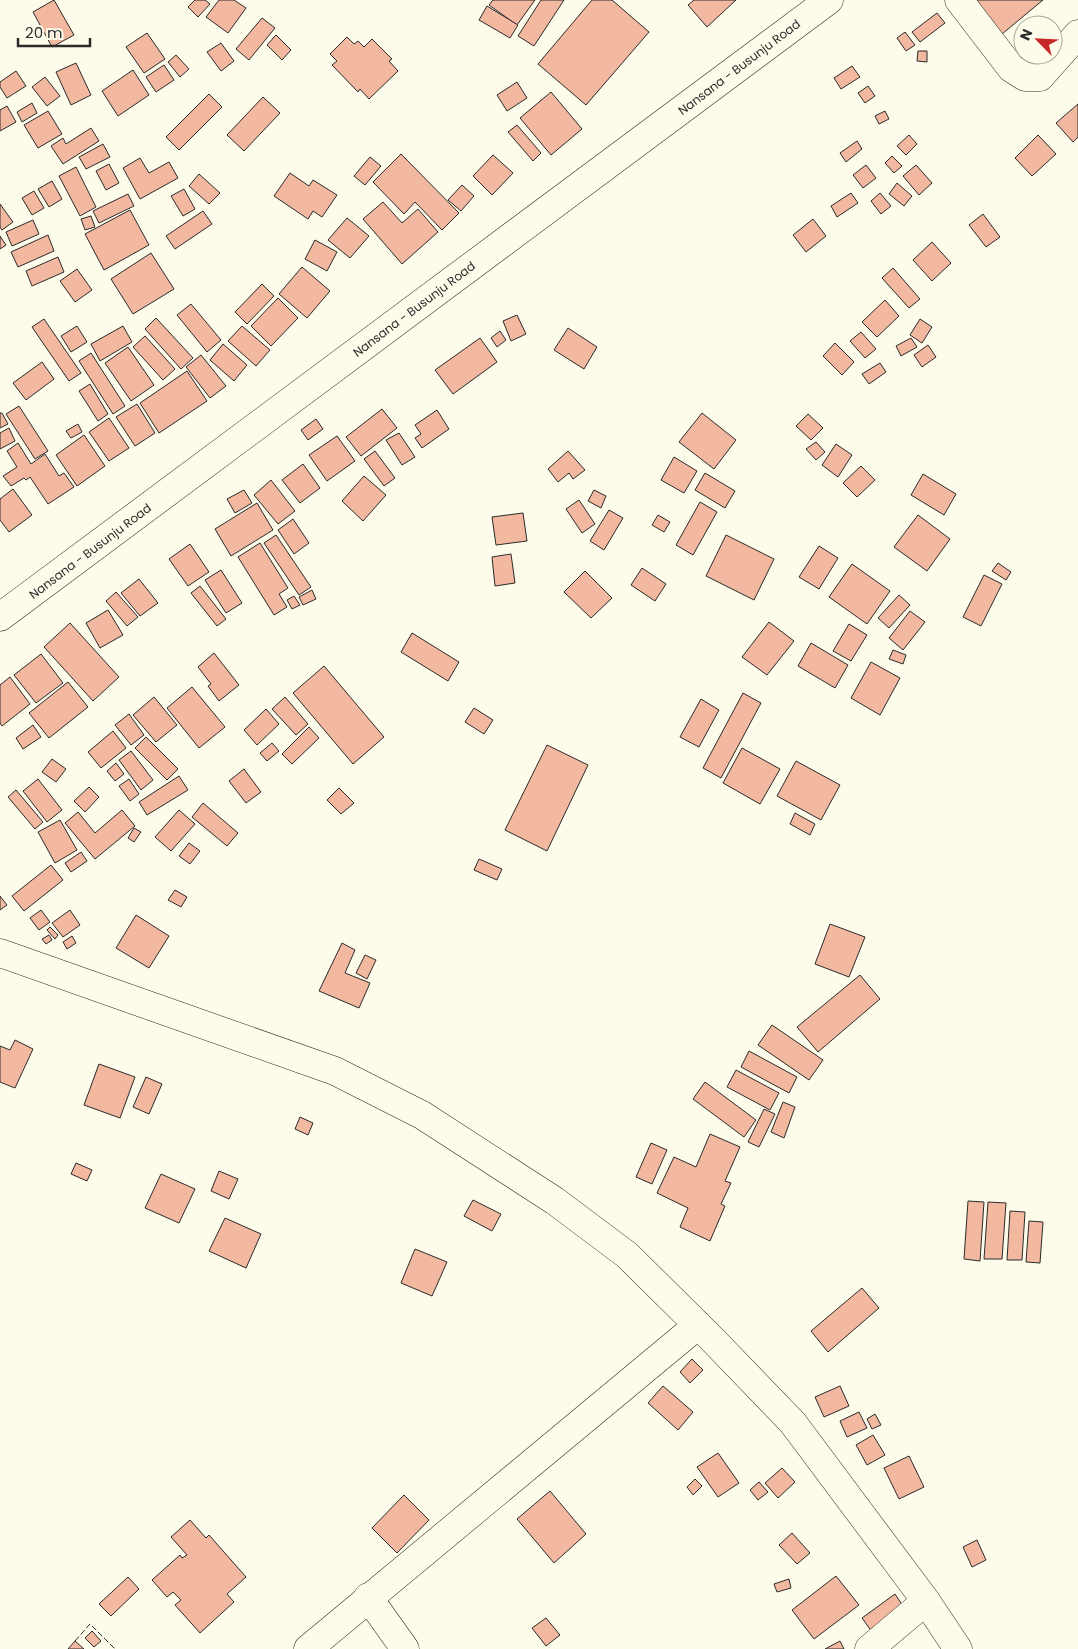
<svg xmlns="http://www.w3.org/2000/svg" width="1078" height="1649" font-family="Poppins,sans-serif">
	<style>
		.building { fill: #f2b8a0; stroke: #2b2b2b }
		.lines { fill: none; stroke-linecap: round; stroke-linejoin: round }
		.minor-casing { stroke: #2b2b2b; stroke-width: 29 }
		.major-casing { stroke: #2b2b2b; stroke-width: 29 }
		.minor { stroke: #fdfbea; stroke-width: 28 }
		.major { stroke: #fdfbea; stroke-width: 28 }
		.fence { stroke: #2b2b2b; stroke-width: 1; stroke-dasharray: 6 2.5; stroke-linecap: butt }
		.labels { text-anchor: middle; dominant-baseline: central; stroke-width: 4; stroke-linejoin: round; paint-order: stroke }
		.street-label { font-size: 12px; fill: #2b2b2b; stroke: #fdfbea }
	</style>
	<rect width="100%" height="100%" fill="#fdfbea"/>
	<!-- building -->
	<g class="building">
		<path d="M54,0L74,35L52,47L33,12Z"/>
		<path d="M195,0H205L210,4L198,17L188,7Z"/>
		<path d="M219,0H234L246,8L228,33L206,17Z"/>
		<path d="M493,0H535L517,25L489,5Z"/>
		<path d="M541,0H564L534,46L518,36Z"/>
		<path d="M592,0H612L649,32L586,105L538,64Z"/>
		<path d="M694,0H736L707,27L688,5Z"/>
		<path d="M976,0H1043L1002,34Z"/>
		<path d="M487,6L518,25L510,38L479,20Z"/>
		<path d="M937,13L945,23L920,42L912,32Z"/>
		<path d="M262,18L275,28L249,60L236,49Z"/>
		<path d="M905,32L915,45L906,51L897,38Z"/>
		<path d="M147,33L165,59L144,73L126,47Z"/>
		<path d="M276,35L291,50L282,60L267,45Z"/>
		<path d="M347,37L354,44L358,41L364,47L372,39L392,59L389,61L398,71L369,99L360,89L358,92L332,65L337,61L330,54Z"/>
		<path d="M221,43L234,61L221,71L207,52Z"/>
		<path d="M918,51H927V62L917,61Z"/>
		<path d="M176,55L189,69L180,77L168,62Z"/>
		<path d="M76,63L91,95L71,105L56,72Z"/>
		<path d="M164,65L174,80L156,92L146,77Z"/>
		<path d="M852,66L860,77L841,89L834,78Z"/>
		<path d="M133,70L149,95L118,116L102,91Z"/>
		<path d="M16,71L26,86L7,98L0,87V82Z"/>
		<path d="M45,77L60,96L47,106L32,87Z"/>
		<path d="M517,82L527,98L507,111L497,95Z"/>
		<path d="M868,86L875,96L865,103L858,93Z"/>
		<path d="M551,92L582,129L551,155L520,118Z"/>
		<path d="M209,94L222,107L179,150L166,137Z"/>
		<path d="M263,97L280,113L244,151L227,135Z"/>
		<path d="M32,103L37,113L22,122L17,112Z"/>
		<path d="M1078,104V137L1073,142L1056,123Z"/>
		<path d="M7,106L16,122L0,131V110Z"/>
		<path d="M48,111L62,134L38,148L24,125Z"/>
		<path d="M885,111L889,119L879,124L875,116Z"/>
		<path d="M517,125L541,153L533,161L508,132Z"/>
		<path d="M91,128L99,141L63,164L51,146L63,138L66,144Z"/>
		<path d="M909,135L917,144L906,155L897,146Z"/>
		<path d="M1038,135L1056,154L1032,176L1015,158Z"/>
		<path d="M857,141L862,149L846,162L840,153Z"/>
		<path d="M103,144L110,157L86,169L79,157Z"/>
		<path d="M401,154L459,213L442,230L415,202L404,214L373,182Z"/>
		<path d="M493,155L513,173L492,195L473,176Z"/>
		<path d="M892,156L902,166L894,173L885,163Z"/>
		<path d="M370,157L381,166L365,185L354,176Z"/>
		<path d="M140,158L149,173L169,162L178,178L140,199L123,168Z"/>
		<path d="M109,164L119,183L106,190L96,171Z"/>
		<path d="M866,165L876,178L863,188L853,175Z"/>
		<path d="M916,165L932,183L919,195L903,176Z"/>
		<path d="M76,167L96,207L80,216L59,176Z"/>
		<path d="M290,173L309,186L313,180L337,195L322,217L313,211L308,219L274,196Z"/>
		<path d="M199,174L220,193L209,204L189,186Z"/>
		<path d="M52,181L62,199L49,207L38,189Z"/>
		<path d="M897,183L912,196L904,206L889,194Z"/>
		<path d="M462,185L474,196L461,211L448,200Z"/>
		<path d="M184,189L195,209L183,216L171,196Z"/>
		<path d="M34,191L44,208L32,215L22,198Z"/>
		<path d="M851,193L858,203L837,217L831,206Z"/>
		<path d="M880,193L891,206L881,214L871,201Z"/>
		<path d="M128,194L134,206L99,223L93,211Z"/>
		<path d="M383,202L402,223L418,209L438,232L402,264L363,219Z"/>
		<path d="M0,204L13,222L2,230L0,227Z"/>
		<path d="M130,210L149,245L104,270L85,234Z"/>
		<path d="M203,211L212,224L175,249L166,236Z"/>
		<path d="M983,214L1000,237L986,247L969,225Z"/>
		<path d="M91,216L95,227L85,230L81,219Z"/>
		<path d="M347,218L369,236L350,258L328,240Z"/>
		<path d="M813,219L826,236L806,252L793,235Z"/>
		<path d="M33,220L39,234L12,246L6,232Z"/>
		<path d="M48,235L54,251L18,267L11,252Z"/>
		<path d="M0,236L6,245L0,249Z"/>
		<path d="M315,240L337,252L327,271L305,259Z"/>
		<path d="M932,242L951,263L932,281L913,260Z"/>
		<path d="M151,253L174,289L133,314L111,279Z"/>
		<path d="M58,257L64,272L32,286L26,271Z"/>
		<path d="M302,267L330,291L307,318L279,294Z"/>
		<path d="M893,268L920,299L909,308L882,278Z"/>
		<path d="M77,269L92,290L75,302L60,281Z"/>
		<path d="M262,284L274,296L247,324L235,312Z"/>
		<path d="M278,298L298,318L271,346L251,326Z"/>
		<path d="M885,300L899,316L877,337L862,322Z"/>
		<path d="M191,304L221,340L207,352L177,315Z"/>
		<path d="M517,315L526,334L511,341L503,321Z"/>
		<path d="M156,318L193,358L181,369L145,329Z"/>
		<path d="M44,319L81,373L69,381L32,327Z"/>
		<path d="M920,319L932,327L922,343L910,335Z"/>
		<path d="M77,326L87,342L71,352L61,336Z"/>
		<path d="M123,326L132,342L100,361L91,344Z"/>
		<path d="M242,326L270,350L256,366L228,341Z"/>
		<path d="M568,328L597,347L584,369L554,350Z"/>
		<path d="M500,331L506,340L497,347L491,338Z"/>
		<path d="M861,332L876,349L865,358L850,341Z"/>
		<path d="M145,336L175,369L163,380L133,347Z"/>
		<path d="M480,338L497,362L453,394L435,370Z"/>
		<path d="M911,338L917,347L901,356L896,346Z"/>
		<path d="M835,343L854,362L842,375L823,356Z"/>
		<path d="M223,344L247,365L234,381L210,360Z"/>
		<path d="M928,345L936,357L922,367L914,355Z"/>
		<path d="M128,347L154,385L131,401L105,363Z"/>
		<path d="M91,353L125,406L113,414L79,361Z"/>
		<path d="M201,355L226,386L210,398L186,367Z"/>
		<path d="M42,362L54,379L26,400L13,383Z"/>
		<path d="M880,363L886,372L869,384L862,374Z"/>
		<path d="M187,371L207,401L159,433L140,403Z"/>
		<path d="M90,384L108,414L98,421L79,391Z"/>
		<path d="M137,404L155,433L135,446L116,417Z"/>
		<path d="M19,406L48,451L35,459L6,414Z"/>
		<path d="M382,409L397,428L361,456L346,437Z"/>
		<path d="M437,410L449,429L422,448L415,438L421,434L415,425Z"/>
		<path d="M0,413H2L8,424L0,428Z"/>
		<path d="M702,413L736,440L714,469L679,442Z"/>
		<path d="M808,414L823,428L811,440L796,426Z"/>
		<path d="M109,418L129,448L109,461L89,432Z"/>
		<path d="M316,419L323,429L308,440L301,430Z"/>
		<path d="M78,424L82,432L71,438L66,431Z"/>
		<path d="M9,428L15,441L0,449V433Z"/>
		<path d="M399,433L415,457L402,465L386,440Z"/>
		<path d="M84,435L105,466L77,486L56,455Z"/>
		<path d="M337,436L355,461L327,481L309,455Z"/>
		<path d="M816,442L825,452L816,460L806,449Z"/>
		<path d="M18,443L31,464L45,454L59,476L64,473L74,487L48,504L30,477L26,480L24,478L11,486L3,476L17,467L7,451Z"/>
		<path d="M836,444L852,455L838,477L822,465Z"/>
		<path d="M375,451L395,478L384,486L364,459Z"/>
		<path d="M568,451L585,470L573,479L569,473L558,482L548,469Z"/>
		<path d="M674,457L697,471L684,493L661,480Z"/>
		<path d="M303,464L320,488L300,503L282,480Z"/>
		<path d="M861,466L875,480L857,497L843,483Z"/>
		<path d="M705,473L735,491L725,508L695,490Z"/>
		<path d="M923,474L956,494L944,515L911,495Z"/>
		<path d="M364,476L386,495L363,521L342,501Z"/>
		<path d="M271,480L295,511L278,524L254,495Z"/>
		<path d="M13,489L32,515L9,532L0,520V499Z"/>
		<path d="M244,490L252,503L235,513L227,499Z"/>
		<path d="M594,490L606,496L601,508L588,501Z"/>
		<path d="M579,500L595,524L582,533L566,509Z"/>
		<path d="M700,502L717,512L693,555L676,545Z"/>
		<path d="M257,503L273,530L231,556L215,529Z"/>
		<path d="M609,510L623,518L604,550L590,541Z"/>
		<path d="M523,513L527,541L496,545L492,517Z"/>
		<path d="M658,515L670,522L664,532L652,525Z"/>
		<path d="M918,515L950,539L927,571L894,547Z"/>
		<path d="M293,519L309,543L294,554L278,530Z"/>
		<path d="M276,535L311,587L299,595L264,543Z"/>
		<path d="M726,535L774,559L754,600L706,576Z"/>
		<path d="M260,543L288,588L279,594L287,607L274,615L238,557Z"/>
		<path d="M190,544L209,572L188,586L169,559Z"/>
		<path d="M819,546L838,558L819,589L799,577Z"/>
		<path d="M511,554L515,583L495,586L492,557Z"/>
		<path d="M998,563L1011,572L1006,580L992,571Z"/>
		<path d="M852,564L890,591L867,624L829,597Z"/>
		<path d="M642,568L666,584L655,601L631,585Z"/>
		<path d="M221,570L242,603L226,613L205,580Z"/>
		<path d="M585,571L612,598L591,618L564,592Z"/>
		<path d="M984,575L1002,584L981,626L963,617Z"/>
		<path d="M139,579L158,603L140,616L121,593Z"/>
		<path d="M200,586L226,619L217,626L191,593Z"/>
		<path d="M312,590L316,599L303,605L299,597Z"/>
		<path d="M116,592L138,617L127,626L106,601Z"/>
		<path d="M899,595L910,605L889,628L878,618Z"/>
		<path d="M294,596L300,605L292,609L287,600Z"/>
		<path d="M108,610L123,635L100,648L86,623Z"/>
		<path d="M910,611L925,622L903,650L889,638Z"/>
		<path d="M769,622L794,641L767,675L742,657Z"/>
		<path d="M70,623L119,677L93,701L44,647Z"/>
		<path d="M849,624L867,635L851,661L833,651Z"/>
		<path d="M412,633L459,662L448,681L401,652Z"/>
		<path d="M811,643L848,665L835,688L798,666Z"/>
		<path d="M893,650L906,655L903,664L889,659Z"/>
		<path d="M214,653L239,685L219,701L208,686L211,684L198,667Z"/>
		<path d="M41,654L63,683L36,703L14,675Z"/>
		<path d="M871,662L900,678L880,715L851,698Z"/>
		<path d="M324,666L384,737L353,764L293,693Z"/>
		<path d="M10,677L30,704L2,726L0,723V685Z"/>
		<path d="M68,682L88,707L49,738L29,713Z"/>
		<path d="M192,687L225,727L199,748L167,708Z"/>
		<path d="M743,693L761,703L721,778L703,768Z"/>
		<path d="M154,697L177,725L156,742L133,715Z"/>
		<path d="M285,697L308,724L296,735L272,709Z"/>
		<path d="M701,699L719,710L699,747L680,737Z"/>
		<path d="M474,708L493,720L484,734L465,722Z"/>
		<path d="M266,709L279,724L257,745L244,730Z"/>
		<path d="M129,714L144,735L131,745L115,725Z"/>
		<path d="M33,725L41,737L23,749L16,738Z"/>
		<path d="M309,727L319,738L292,764L282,754Z"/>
		<path d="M113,731L126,748L101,768L88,752Z"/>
		<path d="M146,737L178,769L167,780L135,748Z"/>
		<path d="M272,743L279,751L267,761L260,753Z"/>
		<path d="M547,745L588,765L547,851L505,830Z"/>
		<path d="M742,748L780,769L760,804L723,783Z"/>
		<path d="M131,751L153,780L141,790L119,760Z"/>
		<path d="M52,759L66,769L56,782L42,772Z"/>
		<path d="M796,761L840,785L821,820L777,796Z"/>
		<path d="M116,763L124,774L115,781L107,771Z"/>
		<path d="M244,769L261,792L246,803L229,781Z"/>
		<path d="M179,776L188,790L147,815L139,802Z"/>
		<path d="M38,779L62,810L47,822L23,791Z"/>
		<path d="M129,779L139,794L130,801L119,786Z"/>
		<path d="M89,787L99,797L85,812L74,801Z"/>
		<path d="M339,788L354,803L341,814L327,800Z"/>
		<path d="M16,790L43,822L35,829L8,797Z"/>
		<path d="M203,803L238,833L227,846L192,817Z"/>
		<path d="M122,810L135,826L95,859L65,823L78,812L95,833Z"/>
		<path d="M179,810L195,824L171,851L155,837Z"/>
		<path d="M795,813L815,824L810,835L790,824Z"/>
		<path d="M60,820L77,850L55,863L38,832Z"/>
		<path d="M134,828L141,832L134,842L128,838Z"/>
		<path d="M189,843L200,851L190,864L179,856Z"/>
		<path d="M81,852L87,861L71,872L65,863Z"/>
		<path d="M479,859L502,869L497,880L474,870Z"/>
		<path d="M51,865L63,880L24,911L12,896Z"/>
		<path d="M175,890L187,897L181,907L168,900Z"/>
		<path d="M0,896L7,905L0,910Z"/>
		<path d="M41,910L50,922L39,930L30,918Z"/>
		<path d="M70,910L80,925L63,937L52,923Z"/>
		<path d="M136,915L169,936L149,968L116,948Z"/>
		<path d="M830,924L865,937L849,977L815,964Z"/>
		<path d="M50,927L58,935L55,939L47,930Z"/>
		<path d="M49,935L52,940L46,944L42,939Z"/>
		<path d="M72,936L76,943L67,949L63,942Z"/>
		<path d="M342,943L355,950L345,973L370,983L359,1008L319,991Z"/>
		<path d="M365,955L376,960L367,979L356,973Z"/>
		<path d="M860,975L880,999L818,1052L797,1027Z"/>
		<path d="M772,1025L823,1060L809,1080L758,1045Z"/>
		<path d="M15,1040L33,1049L15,1088L0,1082V1046L10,1050Z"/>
		<path d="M749,1051L797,1077L789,1093L741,1067Z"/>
		<path d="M99,1064L135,1077L120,1118L84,1105Z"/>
		<path d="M736,1070L779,1093L770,1110L727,1087Z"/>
		<path d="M146,1077L162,1084L149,1114L133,1107Z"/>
		<path d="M705,1082L756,1120L744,1137L693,1099Z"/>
		<path d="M783,1102L795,1107L784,1138L771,1132Z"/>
		<path d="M764,1109L775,1114L759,1147L748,1142Z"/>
		<path d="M300,1117L313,1123L308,1135L295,1129Z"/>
		<path d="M710,1134L740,1147L725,1181L731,1183L721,1204L725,1206L710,1241L680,1227L688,1208L657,1193L674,1157L696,1167Z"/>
		<path d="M651,1143L667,1150L652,1184L636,1177Z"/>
		<path d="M76,1163L92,1170L87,1181L71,1174Z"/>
		<path d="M219,1171L238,1179L229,1199L211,1191Z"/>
		<path d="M161,1174L195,1189L179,1223L145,1208Z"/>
		<path d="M473,1200L501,1214L492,1231L464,1216Z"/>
		<path d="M968,1201L984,1202L980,1261L964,1259Z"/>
		<path d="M988,1202L1006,1203L1002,1259H984Z"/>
		<path d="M1010,1211L1025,1212L1022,1260H1007Z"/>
		<path d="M225,1218L261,1234L246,1268L209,1251Z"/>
		<path d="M1029,1221L1043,1222L1040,1263L1026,1262Z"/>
		<path d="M415,1249L447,1262L432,1296L401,1283Z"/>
		<path d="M862,1288L879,1308L828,1352L811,1331Z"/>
		<path d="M692,1359L703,1370L690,1383L680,1372Z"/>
		<path d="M663,1386L693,1412L678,1430L648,1403Z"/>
		<path d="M840,1386L849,1406L824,1417L815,1397Z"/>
		<path d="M859,1412L867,1428L847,1437L840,1421Z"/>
		<path d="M875,1414L881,1425L872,1429L867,1419Z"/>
		<path d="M873,1435L885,1455L867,1465L856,1445Z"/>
		<path d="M718,1453L739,1483L718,1497L697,1467Z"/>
		<path d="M909,1456L924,1487L899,1499L884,1468Z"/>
		<path d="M782,1468L795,1482L778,1498L765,1483Z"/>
		<path d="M695,1479L702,1486L693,1495L687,1487Z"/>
		<path d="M759,1482L768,1492L758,1500L750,1490Z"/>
		<path d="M550,1491L586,1534L554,1563L517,1519Z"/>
		<path d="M404,1495L429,1520L397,1553L372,1528Z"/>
		<path d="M190,1520L206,1538L209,1535L246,1577L227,1594L234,1602L200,1633L175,1605L181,1600L173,1592L167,1597L152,1580L180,1555L182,1558L187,1555L171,1537Z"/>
		<path d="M792,1533L810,1553L797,1564L779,1545Z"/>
		<path d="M977,1540L986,1560L972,1567L963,1547Z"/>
		<path d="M836,1576L859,1605L814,1639L792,1610Z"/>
		<path d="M128,1577L139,1589L111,1616L99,1604Z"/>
		<path d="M789,1579L791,1588L777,1592L774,1584Z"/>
		<path d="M895,1594L905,1609L872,1632L862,1618Z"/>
		<path d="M546,1618L560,1635L546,1646L532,1628Z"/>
		<path d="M92,1631L101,1641L94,1647L85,1638Z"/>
		<path d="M75,1641L84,1649H68Z"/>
		<path d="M840,1641L844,1649H825Z"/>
	</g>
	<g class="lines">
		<!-- minor casing -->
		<g class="minor-casing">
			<g id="minor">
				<path d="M959,0L1011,68L1025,77H1040L1078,34"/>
				<path d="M0,953L335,1071L422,1115L555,1201L627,1255L712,1339L793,1423L926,1601L958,1649"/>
				<path d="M368,1597L405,1649"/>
				<path d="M308,1649L698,1325"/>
				<path d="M869,1649L926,1601"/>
			</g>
		</g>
		<!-- major casing -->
		<g class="major-casing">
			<path id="major" d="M0,617L829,0"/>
		</g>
		<!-- minor -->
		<use href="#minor" class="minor"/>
		<!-- major -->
		<use href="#major" class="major"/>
		<!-- fence -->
		<path class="fence" d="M75,1641L90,1624L115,1649"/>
	</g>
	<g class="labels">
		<!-- street labels -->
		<g class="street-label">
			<text transform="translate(739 67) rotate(-37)">Nansana - Busunju Road</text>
			<text transform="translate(414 309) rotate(-37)">Nansana - Busunju Road</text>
			<text transform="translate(90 551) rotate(-37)">Nansana - Busunju Road</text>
		</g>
	</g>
	<!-- north arrow -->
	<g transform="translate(1038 40) rotate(294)"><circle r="24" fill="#fdfbea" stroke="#a9a89e"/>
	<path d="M0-4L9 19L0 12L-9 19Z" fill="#c62828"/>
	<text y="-8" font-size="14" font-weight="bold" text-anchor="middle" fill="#2b2b2b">N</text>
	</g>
	<!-- scale -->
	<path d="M18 38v8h72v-8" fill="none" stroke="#2b2b2b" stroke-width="2.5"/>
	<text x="25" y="38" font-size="15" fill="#2b2b2b" stroke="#fdfbea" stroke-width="4" paint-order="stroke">20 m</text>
</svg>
